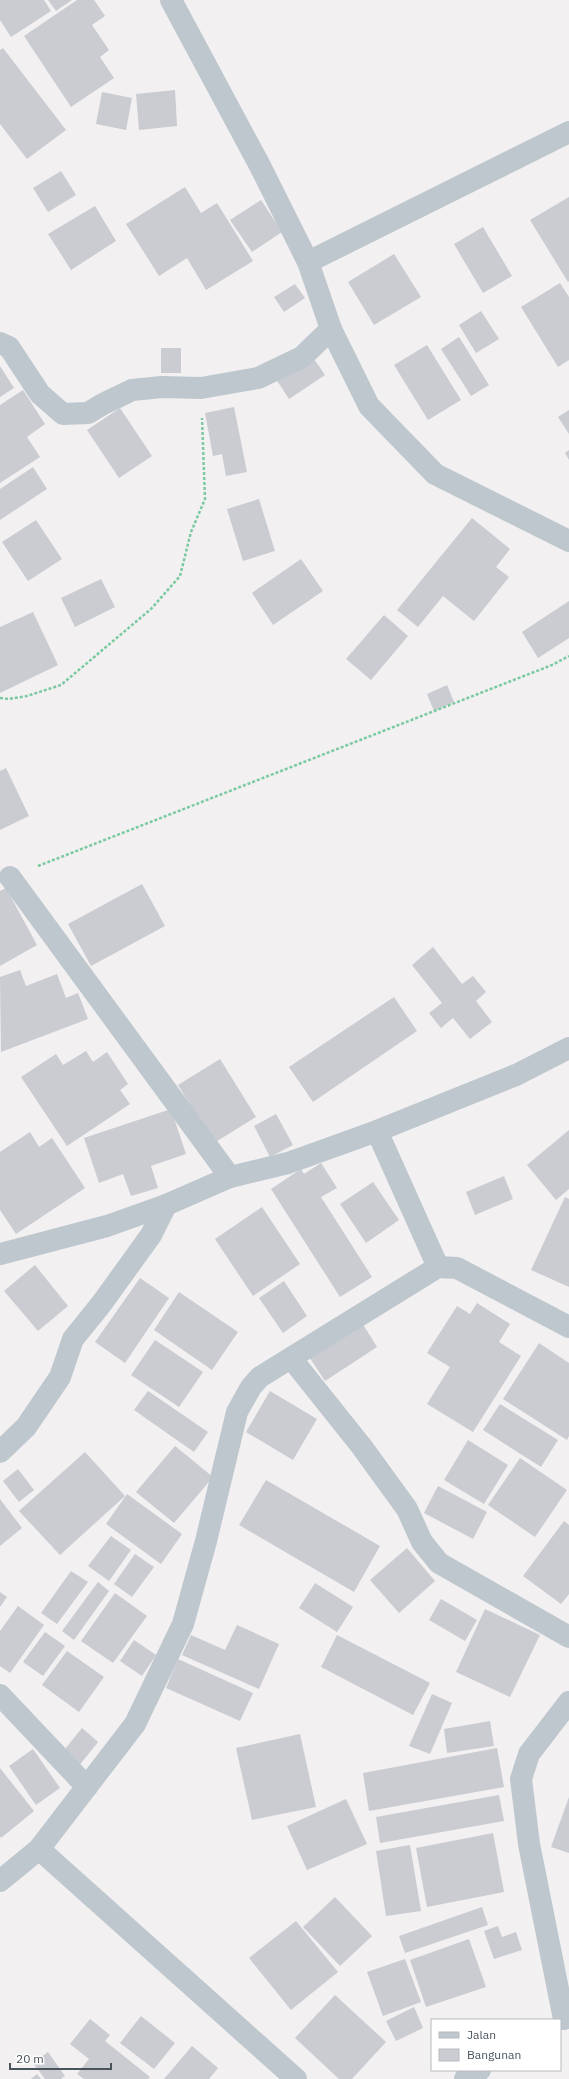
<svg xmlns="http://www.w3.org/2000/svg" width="569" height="2079" font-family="'IBM Plex Sans',sans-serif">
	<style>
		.building { fill: #caccd2 }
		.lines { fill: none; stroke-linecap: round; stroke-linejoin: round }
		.path { stroke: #7acaa1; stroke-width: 2.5; stroke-dasharray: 3 2; stroke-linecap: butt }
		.minor { stroke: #bec7ce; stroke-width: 22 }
	</style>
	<rect width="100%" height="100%" fill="#f2f0f0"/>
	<!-- building -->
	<g class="building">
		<path d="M0,0H44L51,11L11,37L0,20Z"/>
		<path d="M48,0H72L56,11Z"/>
		<path d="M77,0H94L105,16L92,25L109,50L100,57L114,78L71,107L24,36Z"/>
		<path d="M3,48L66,130L27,159L0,124V50Z"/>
		<path d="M175,90L177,126L139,130L136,94Z"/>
		<path d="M102,92L132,98L126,130L96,124Z"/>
		<path d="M61,171L76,195L48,212L33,188Z"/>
		<path d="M185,187L201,213L217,203L253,261L206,290L187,258L159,276L126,224Z"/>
		<path d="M569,197V281L568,282L530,220Z"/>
		<path d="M261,200L282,232L252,252L230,220Z"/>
		<path d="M95,206L116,241L71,270L48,234Z"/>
		<path d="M483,227L512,276L483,293L454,244Z"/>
		<path d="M394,254L421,297L374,325L348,282Z"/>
		<path d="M560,283L569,297V360L558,367L521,307Z"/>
		<path d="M295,284L305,298L284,312L274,297Z"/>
		<path d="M481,311L499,339L476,353L459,325Z"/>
		<path d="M459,337L489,385L471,396L441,349Z"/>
		<path d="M427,345L461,400L428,420L394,365Z"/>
		<rect x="161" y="348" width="20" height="25"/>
		<path d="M310,353L325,375L289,399L274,376Z"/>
		<path d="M0,366L14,388L0,397Z"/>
		<path d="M23,390L45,424L27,437L40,457L0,483V405Z"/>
		<path d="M234,407L247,472L226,476L222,454L213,456L205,413Z"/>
		<path d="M120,408L152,456L119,478L87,430Z"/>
		<path d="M569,410V434L558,417Z"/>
		<path d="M569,450V460L565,453Z"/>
		<path d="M33,467L47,489L0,520V489Z"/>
		<path d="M259,499L275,551L243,561L227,509Z"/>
		<path d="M472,518L510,549L496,567L509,577L474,621L443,596L418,627L397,610Z"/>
		<path d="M36,520L62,559L28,581L2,542Z"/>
		<path d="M301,559L323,591L273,625L252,593Z"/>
		<path d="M101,579L115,607L75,627L61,598Z"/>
		<path d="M569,601V638L538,658L522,632Z"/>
		<path d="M33,612L58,665L0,693V627Z"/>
		<path d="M384,615L408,636L371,680L346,659Z"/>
		<path d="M447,685L454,702L434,711L427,694Z"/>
		<path d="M6,768L29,816L0,830V771Z"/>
		<path d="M142,884L165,926L91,966L68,924Z"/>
		<path d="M6,888L37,945L0,966V891Z"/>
		<path d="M433,947L462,984L473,976L486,992L476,1001L492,1022L470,1039L453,1018L441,1028L429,1013L442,1003L412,965Z"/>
		<path d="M20,970L26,986L57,974L66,998L78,993L88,1019L1,1052L0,977Z"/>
		<path d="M394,997L417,1031L313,1102L289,1067Z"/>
		<path d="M86,1051L93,1062L107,1052L128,1084L120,1090L130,1104L67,1146L21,1077L56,1054L63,1065Z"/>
		<path d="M220,1059L256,1117L214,1143L178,1085Z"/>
		<path d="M171,1109L186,1154L151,1166L158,1188L131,1196L123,1174L99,1183L84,1138Z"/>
		<path d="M276,1114L293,1145L270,1157L254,1126Z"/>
		<path d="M569,1130V1189L556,1200L527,1165Z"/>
		<path d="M30,1132L39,1147L52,1138L85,1188L16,1234L0,1210V1152Z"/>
		<path d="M321,1163L337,1188L321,1197L372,1277L340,1297L271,1189L301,1169L304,1174Z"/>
		<path d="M504,1176L513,1199L475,1215L466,1192Z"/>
		<path d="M373,1182L399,1220L366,1243L340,1204Z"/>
		<path d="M565,1197L569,1199V1287L531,1270Z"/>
		<path d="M262,1207L300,1264L253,1296L215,1239Z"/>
		<path d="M35,1265L68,1306L38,1331L4,1291Z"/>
		<path d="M140,1278L169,1298L125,1363L95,1342Z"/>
		<path d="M284,1281L307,1316L283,1333L259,1298Z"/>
		<path d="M179,1292L238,1332L212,1370L154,1330Z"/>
		<path d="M477,1303L510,1324L499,1342L521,1356L473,1432L427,1404L450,1367L427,1353L457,1306L470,1314Z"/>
		<path d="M359,1318L377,1347L325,1381L306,1352Z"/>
		<path d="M155,1340L203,1372L179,1407L131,1375Z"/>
		<path d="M539,1343L569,1363V1436L567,1440L503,1399Z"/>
		<path d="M148,1391L208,1432L194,1452L134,1410Z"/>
		<path d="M270,1391L317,1419L293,1460L246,1432Z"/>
		<path d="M500,1404L558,1440L541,1467L483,1430Z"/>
		<path d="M468,1440L508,1465L484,1504L444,1480Z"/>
		<path d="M175,1446L213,1477L174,1523L136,1492Z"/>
		<path d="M85,1452L125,1496L60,1555L19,1511Z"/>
		<path d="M520,1458L567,1490L535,1537L488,1505Z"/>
		<path d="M18,1469L34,1490L19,1502L3,1481Z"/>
		<path d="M266,1480L380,1546L354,1592L239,1525Z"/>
		<path d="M438,1486L487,1512L473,1539L424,1513Z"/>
		<path d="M127,1494L182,1534L161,1564L106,1524Z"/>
		<path d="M0,1499L22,1528L0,1546Z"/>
		<path d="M564,1521L569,1525V1594L561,1604L523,1576Z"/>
		<path d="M111,1536L131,1550L109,1581L88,1566Z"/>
		<path d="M407,1548L435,1581L399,1613L370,1580Z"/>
		<path d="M135,1554L154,1567L132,1597L114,1584Z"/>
		<path d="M71,1571L88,1582L57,1624L41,1613Z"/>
		<path d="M98,1582L109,1591L74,1640L62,1631Z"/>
		<path d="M315,1583L353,1607L337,1632L299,1608Z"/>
		<path d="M0,1592L7,1597L0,1607Z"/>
		<path d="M115,1593L147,1616L113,1663L81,1641Z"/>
		<path d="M441,1599L477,1620L465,1641L429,1620Z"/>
		<path d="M18,1606L44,1625L10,1673L0,1666V1631Z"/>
		<path d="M485,1609L540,1635L510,1697L456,1672Z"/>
		<path d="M237,1625L279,1644L259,1689L182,1655L191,1635L225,1650Z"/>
		<path d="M45,1632L65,1646L43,1676L23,1662Z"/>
		<path d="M337,1635L430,1683L413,1715L321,1667Z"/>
		<path d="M134,1640L156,1655L142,1676L120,1661Z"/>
		<path d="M67,1651L104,1677L79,1712L42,1685Z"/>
		<path d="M178,1659L253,1693L240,1721L166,1688Z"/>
		<path d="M432,1694L452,1703L430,1754L409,1746Z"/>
		<path d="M490,1721L494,1746L447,1753L444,1729Z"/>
		<path d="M82,1728L98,1742L78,1767L61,1754Z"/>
		<path d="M300,1734L316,1807L252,1820L236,1748Z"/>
		<path d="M497,1748L504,1787L369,1811L363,1773Z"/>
		<path d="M33,1749L60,1788L36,1805L9,1766Z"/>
		<path d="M0,1768L34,1811L1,1838L0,1836Z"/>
		<path d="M499,1795L504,1821L380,1843L376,1817Z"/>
		<path d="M569,1797V1853L551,1847Z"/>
		<path d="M346,1799L367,1844L307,1870L287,1826Z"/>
		<path d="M493,1833L504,1892L427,1907L416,1848Z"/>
		<path d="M410,1845L421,1911L386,1916L376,1851Z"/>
		<path d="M335,1897L372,1936L340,1966L303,1927Z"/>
		<path d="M482,1907L488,1925L405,1953L399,1936Z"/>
		<path d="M296,1921L338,1972L291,2010L249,1958Z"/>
		<path d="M498,1926L502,1937L516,1932L522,1950L494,1959L484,1931Z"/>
		<path d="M469,1939L486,1987L426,2007L410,1960Z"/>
		<path d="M405,1959L421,2002L383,2016L367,1972Z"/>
		<path d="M335,1995L386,2042L352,2079H339L295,2038Z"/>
		<path d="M414,2007L423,2028L396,2041L386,2021Z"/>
		<path d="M141,2016L175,2043L154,2069L120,2043Z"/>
		<path d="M90,2019L110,2035L105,2041L150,2077L148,2079H84L77,2074L89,2059L70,2044Z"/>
		<path d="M192,2046L218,2068L209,2079H164Z"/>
		<path d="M48,2052L65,2076L61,2079H45L33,2063Z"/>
		<path d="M37,2074L41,2079H31Z"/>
	</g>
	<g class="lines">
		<!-- path -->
		<g class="path">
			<path d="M0,698L9,699L27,696L61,685L151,609L180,576L191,532L205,499L202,418"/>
			<path d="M38,866L552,665L569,656"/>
		</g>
		<!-- minor -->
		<g class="minor">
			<path d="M171,0L259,164L308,262L331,329L369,406L435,474L569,541"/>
			<path d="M308,262L569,132"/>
			<path d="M0,343L9,347L40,394L63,414L88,413L103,404L132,390L162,387L201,388L258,378L302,357L331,329"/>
			<path d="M10,877L230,1177"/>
			<path d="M377,1131L438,1267"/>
			<path d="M0,1254L107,1226L166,1205L230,1177L288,1163L377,1131L516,1075L569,1048"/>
			<path d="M291,1358L362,1447L407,1509L422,1542L439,1563L569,1637"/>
			<path d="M0,1452L26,1427L60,1377L73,1339L102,1303L151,1235L166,1205"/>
			<path d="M0,1695L87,1787"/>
			<path d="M39,1849L296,2079"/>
			<path d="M0,1881L39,1849L135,1724L183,1624L206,1541L237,1412L251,1387L260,1377L438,1267L457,1268L569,1327"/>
			<path d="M564,2019L529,1844L521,1779L529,1754L569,1702"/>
			<path d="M465,2079L480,2070"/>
		</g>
	</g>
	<!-- legend -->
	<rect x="431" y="2019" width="130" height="52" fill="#ffffff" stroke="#b6babe"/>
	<rect x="439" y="2032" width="20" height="6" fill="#bec7ce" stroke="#b6babe"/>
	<text x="467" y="2039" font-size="12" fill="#48535c">Jalan</text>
	<rect x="439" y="2049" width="20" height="12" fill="#caccd2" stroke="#b6babe"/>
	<text x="467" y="2059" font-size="12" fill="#48535c">Bangunan</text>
	<!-- scale -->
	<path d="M10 2063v6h101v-6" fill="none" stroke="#48535c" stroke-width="2"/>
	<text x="16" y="2063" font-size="12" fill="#48535c" stroke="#ffffff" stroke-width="3" paint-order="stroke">20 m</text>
</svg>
